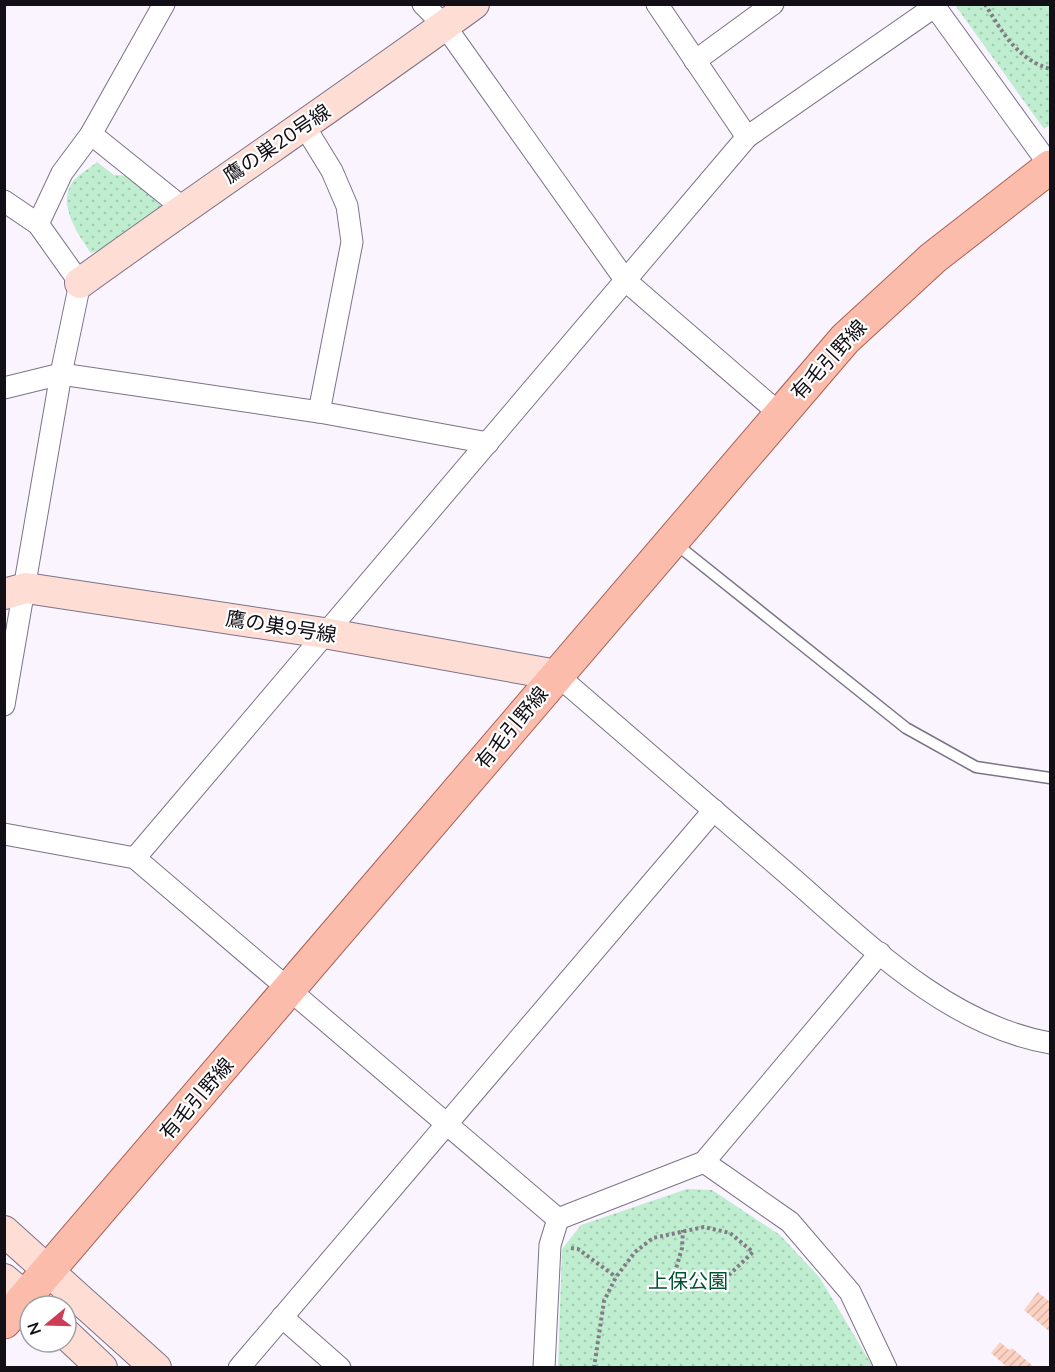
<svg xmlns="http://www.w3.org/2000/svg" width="1055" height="1372" font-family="'Nunito Sans','Noto Sans JP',sans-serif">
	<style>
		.grass { fill: url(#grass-dots) }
		.building { fill: url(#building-hatch) }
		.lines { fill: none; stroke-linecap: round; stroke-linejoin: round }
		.lane-casing { stroke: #7d7388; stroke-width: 13 }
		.street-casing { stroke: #7d7388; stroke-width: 23 }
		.secondary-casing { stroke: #7d7388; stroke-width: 32 }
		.primary-casing { stroke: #a96252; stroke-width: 35 }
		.path { stroke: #817d86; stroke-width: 4; stroke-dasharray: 3 3; stroke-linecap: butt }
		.lane { stroke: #fff; stroke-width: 10 }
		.street { stroke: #fff; stroke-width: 21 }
		.secondary { stroke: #feddd5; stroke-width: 30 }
		.primary { stroke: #fcbcab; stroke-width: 33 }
		.labels { text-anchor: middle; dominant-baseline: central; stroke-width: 4.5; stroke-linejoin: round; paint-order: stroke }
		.street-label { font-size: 20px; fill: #120f16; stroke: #fff }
		.park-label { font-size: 20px; fill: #00532f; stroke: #fff }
	</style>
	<defs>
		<pattern id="grass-dots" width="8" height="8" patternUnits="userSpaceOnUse" patternTransform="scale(1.5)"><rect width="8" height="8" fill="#bfedcf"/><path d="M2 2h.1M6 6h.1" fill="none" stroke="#a3cab1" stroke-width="1.8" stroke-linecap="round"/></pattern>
		<pattern id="building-hatch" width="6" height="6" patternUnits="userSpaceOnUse" patternTransform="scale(1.5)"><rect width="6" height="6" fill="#fcd3c3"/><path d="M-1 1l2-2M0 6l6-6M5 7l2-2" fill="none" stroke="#d7b4a7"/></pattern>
	</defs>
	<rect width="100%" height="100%" fill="#f9f4fe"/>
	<!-- grass -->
	<g class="grass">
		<path d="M955,5H1050V125L1044,129Z"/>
		<path d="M97,162L114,175L131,176L167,207L107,248L91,253C79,236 57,205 72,183C77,175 90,168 97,162Z"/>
		<path d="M687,1189L712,1190L780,1235L820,1278L873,1367H558L562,1249L581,1225Z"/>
	</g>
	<!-- building -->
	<g class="building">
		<path d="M1038,1292L1050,1302V1332L1024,1310Z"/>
		<path d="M1000,1342L1009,1350L1012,1348L1035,1368H1008L991,1353Z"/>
	</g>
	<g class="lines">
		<!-- lane casing -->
		<g class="lane-casing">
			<path id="lane" d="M676,544L906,728L976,767L1050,778"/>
		</g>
		<!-- street casing -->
		<g class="street-casing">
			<g id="street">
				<path d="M423,4L445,26L626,281L780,414"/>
				<path d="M657,4L747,137"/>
				<path d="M933,4L1050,166"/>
				<path d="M695,61L773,4"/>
				<path d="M305,127L332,171L347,206L352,242L319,412"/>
				<path d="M91,134L183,208"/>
				<path d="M4,201L38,224"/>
				<path d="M4,388L61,374L319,412L488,443"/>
				<path d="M557,675C630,738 703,802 777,865C858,934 942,1024 1050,1043"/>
				<path d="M4,705L61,374L80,283L38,224L62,173L91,134L164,4"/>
				<path d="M4,834L135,858L558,1219"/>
				<path d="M135,858L747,137L934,7"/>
				<path d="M704,1162L880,953"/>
				<path d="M558,1219L704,1162L790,1222L850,1292L886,1368"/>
				<path d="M282,1317L340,1368"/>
				<path d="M239,1368L714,810"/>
				<path d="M544,1368L550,1245L558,1219"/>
			</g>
		</g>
		<!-- secondary casing -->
		<g class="secondary-casing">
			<g id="secondary">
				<path d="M80,283C210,189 344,99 474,4"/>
				<path d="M4,594L26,588L324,633L557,675"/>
				<path d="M4,1231L156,1368"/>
				<path d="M4,1279L36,1306"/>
				<path d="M66,1334L102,1368"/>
			</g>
		</g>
		<!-- primary casing -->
		<g class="primary-casing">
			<path id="primary" d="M4,1322L845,339L933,258L1050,167"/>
		</g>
		<!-- path -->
		<g class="path">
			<path d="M985,4C1002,32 1017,59 1050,69"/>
			<path d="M571,1248L578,1249L616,1277"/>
			<path d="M673,1279L682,1248L683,1230"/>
			<path d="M594,1368L604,1301L616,1277L635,1252L653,1238L704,1227L730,1233L753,1252L729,1275"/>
		</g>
		<!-- lane -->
		<use href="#lane" class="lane"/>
		<!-- street -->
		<use href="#street" class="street"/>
		<!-- secondary -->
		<use href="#secondary" class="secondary"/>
		<!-- primary -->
		<use href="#primary" class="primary"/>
	</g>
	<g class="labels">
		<!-- street labels -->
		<g class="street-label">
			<text transform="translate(277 144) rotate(-34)">鷹の巣20号線</text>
			<text transform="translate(829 360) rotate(-47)">有毛引野線</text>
			<text transform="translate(281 627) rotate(9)">鷹の巣9号線</text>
			<text transform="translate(512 728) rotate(-50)">有毛引野線</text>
			<text transform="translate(197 1099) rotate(-49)">有毛引野線</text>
		</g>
		<!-- park labels -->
		<g class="park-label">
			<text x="688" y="1281">上保公園</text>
		</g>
	</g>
	<!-- border -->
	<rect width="1055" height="1372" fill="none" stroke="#120f16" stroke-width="12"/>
	<!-- north arrow -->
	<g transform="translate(48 1324) rotate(251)"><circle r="28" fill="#ffffff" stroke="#a09fa2" stroke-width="1.5"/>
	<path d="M0-4.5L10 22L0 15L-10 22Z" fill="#cd3d55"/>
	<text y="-9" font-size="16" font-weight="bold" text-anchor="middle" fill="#120f16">N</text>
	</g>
</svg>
